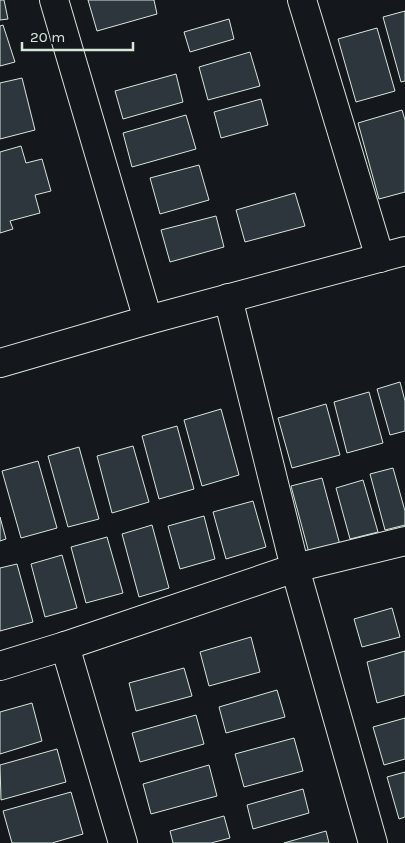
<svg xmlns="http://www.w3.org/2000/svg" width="405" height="843" font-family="Karla,sans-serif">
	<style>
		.building { fill: #2c363c; stroke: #d8e6dc }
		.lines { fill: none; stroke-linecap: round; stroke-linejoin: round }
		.street-casing { stroke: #d8e6dc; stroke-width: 30 }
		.street { stroke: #14181c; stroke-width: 28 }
	</style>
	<rect width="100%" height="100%" fill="#14181c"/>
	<!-- building -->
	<g class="building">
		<path d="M0,0H4L8,19L0,20Z"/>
		<path d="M88,0H154L157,14L97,31Z"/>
		<path d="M405,11V81L401,82L383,17Z"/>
		<path d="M229,19L234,39L190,52L184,32Z"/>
		<path d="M3,25L15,62L0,66V26Z"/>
		<path d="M377,28L395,91L356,102L338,39Z"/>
		<path d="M250,52L260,86L208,100L199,67Z"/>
		<path d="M176,74L183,102L123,119L115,91Z"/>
		<path d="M22,78L35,130L0,139V83Z"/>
		<path d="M261,99L268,125L221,138L214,112Z"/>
		<path d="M402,110L405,120V192L379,199L358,123Z"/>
		<path d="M186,115L196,149L132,167L123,133Z"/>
		<path d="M21,146L26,163L42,159L51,191L35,195L40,213L10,221L13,229L0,233V152Z"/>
		<path d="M199,165L209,200L160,214L150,178Z"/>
		<path d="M295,193L305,226L245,242L236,210Z"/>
		<path d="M216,216L224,247L170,262L161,230Z"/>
		<path d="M400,382L405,401V431L390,435L377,389Z"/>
		<path d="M369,392L383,443L347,453L334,402Z"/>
		<path d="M326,404L340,455L292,468L278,418Z"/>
		<path d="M221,409L239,475L202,486L184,420Z"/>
		<path d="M177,426L194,489L159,499L142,436Z"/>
		<path d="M133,446L149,502L112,513L97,456Z"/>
		<path d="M79,447L99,519L68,527L48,456Z"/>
		<path d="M38,461L57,528L21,538L2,471Z"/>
		<path d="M393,468L405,511V525L385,530L370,474Z"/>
		<path d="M322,478L340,545L309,553L291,486Z"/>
		<path d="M363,480L378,532L350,539L336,488Z"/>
		<path d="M253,501L266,547L226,559L213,512Z"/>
		<path d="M204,516L215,559L180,569L168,526Z"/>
		<path d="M0,517L6,539L0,541Z"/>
		<path d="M152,525L169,588L139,597L122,534Z"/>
		<path d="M107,537L123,593L86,603L71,547Z"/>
		<path d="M62,555L77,608L45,617L31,564Z"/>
		<path d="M17,564L33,622L0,631V568Z"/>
		<path d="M392,608L400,637L362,647L354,619Z"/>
		<path d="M251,637L260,672L209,686L200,652Z"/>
		<path d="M405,651V695L377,703L367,662Z"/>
		<path d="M184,668L192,696L136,711L129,683Z"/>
		<path d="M277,690L285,717L226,733L219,707Z"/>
		<path d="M32,703L42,741L0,754V712Z"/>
		<path d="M196,715L204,744L140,762L132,733Z"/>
		<path d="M405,718V759L384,765L373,727Z"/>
		<path d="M294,738L303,771L244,787L235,754Z"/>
		<path d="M57,749L66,782L1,800L0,765Z"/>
		<path d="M209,765L217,796L151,814L143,784Z"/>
		<path d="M405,772V817L399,819L387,777Z"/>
		<path d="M303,789L309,813L253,829L247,805Z"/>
		<path d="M71,792L83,834L52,843H12L3,811Z"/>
		<path d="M224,816L230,838L211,843H173L170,831Z"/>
		<path d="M326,831L329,843H284Z"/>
	</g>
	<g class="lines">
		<!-- street casing -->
		<g class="street-casing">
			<g id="street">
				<path d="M54,0L148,320"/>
				<path d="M302,0L380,258"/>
				<path d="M0,363L148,320L405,251"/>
				<path d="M65,646L123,843"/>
				<path d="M0,666L65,646L295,568L228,298"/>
				<path d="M373,843L295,568L405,541"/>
			</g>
		</g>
		<!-- street -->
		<use href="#street" class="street"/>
	</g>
	<!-- scale -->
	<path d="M22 42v8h111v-8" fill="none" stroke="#d8e6dc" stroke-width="2.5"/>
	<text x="30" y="42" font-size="15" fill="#d8e6dc" stroke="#14181c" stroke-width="4" paint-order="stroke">20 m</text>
</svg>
